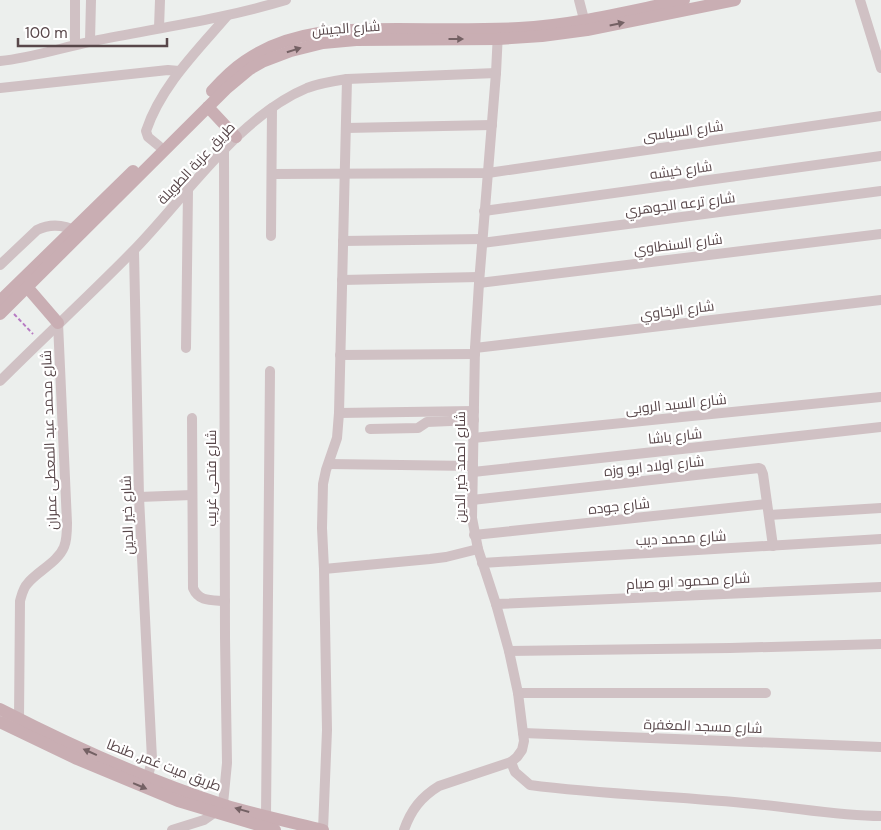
<svg xmlns="http://www.w3.org/2000/svg" width="881" height="830" font-family="'DM Sans',Cairo,sans-serif">
	<style>
		.lines { fill: none; stroke-linecap: round; stroke-linejoin: round }
		.path { stroke: #b77ac3; stroke-width: 2; stroke-dasharray: 4 2.5; stroke-linecap: butt }
		.minor { stroke: #d0c1c4; stroke-width: 10 }
		.major { stroke: #c9aeb3; stroke-width: 12 }
		.oneway { fill: #746164 }
		.labels { text-anchor: middle; dominant-baseline: central; stroke-width: 4.5; stroke-linejoin: round; paint-order: stroke }
		.street-label { font-size: 14px; fill: #58474a; stroke: #fff }
	</style>
	<rect width="100%" height="100%" fill="#ecefed"/>
	<g class="lines">
		<!-- path -->
		<path class="path" d="M14,314L33,334"/>
		<!-- minor -->
		<g class="minor">
			<path d="M579,0L586,27"/>
			<path d="M860,0L881,68"/>
			<path d="M159,28L160,0"/>
			<path d="M90,41L91,0"/>
			<path d="M75,44V0"/>
			<path d="M0,61C32,58 63,47 94,41C158,28 223,19 286,0"/>
			<path d="M0,88L168,70L179,71"/>
			<path d="M346,128L492,125"/>
			<path d="M159,146L148,137L146,131C161,86 197,51 227,16"/>
			<path d="M272,174L488,173L881,116"/>
			<path d="M484,211L881,156"/>
			<path d="M271,236L272,108"/>
			<path d="M343,241L482,239"/>
			<path d="M482,243L881,191"/>
			<path d="M134,251L139,497L152,759L148,777"/>
			<path d="M0,265L37,230C51,223 65,225 78,232"/>
			<path d="M342,280L479,277"/>
			<path d="M479,283L881,234"/>
			<path d="M186,348L188,190"/>
			<path d="M475,348L881,300"/>
			<path d="M340,355L475,354"/>
			<path d="M0,381C44,337 90,295 133,251C184,199 239,116 307,88C320,83 334,81 347,79L496,73"/>
			<path d="M339,413L474,411"/>
			<path d="M192,418L193,588C199,602 211,600 225,601"/>
			<path d="M370,429L418,428L427,422L474,420"/>
			<path d="M473,438L881,397"/>
			<path d="M329,464L473,466"/>
			<path d="M473,472L881,427"/>
			<path d="M139,497L192,495"/>
			<path d="M472,500L759,468L761,469L763,474L773,546"/>
			<path d="M769,515L881,508"/>
			<path d="M474,535L767,504"/>
			<path d="M482,563L881,539"/>
			<path d="M324,569L430,559L446,557L478,549"/>
			<path d="M496,604L881,587"/>
			<path d="M509,651L730,648L881,644"/>
			<path d="M518,693H766"/>
			<path d="M19,719L20,601C22,594 23,588 28,583C38,571 58,562 64,547C67,540 67,531 67,523L58,323"/>
			<path d="M523,733L881,747"/>
			<path d="M511,762L515,772L530,785C605,795 681,796 755,804C798,808 839,816 881,816"/>
			<path d="M223,804L227,763L225,638L224,150"/>
			<path d="M266,817L270,371"/>
			<path d="M172,830L204,820L214,813"/>
			<path d="M323,830L327,730L324,569L322,528L323,484L326,470L337,438L339,413L347,79"/>
			<path d="M404,830C411,810 421,797 439,786L511,762L517,757L522,750L524,741L518,693L509,651L496,604L478,549L472,518L475,348L479,283L496,73L498,32"/>
		</g>
		<!-- major -->
		<g class="major">
			<path d="M212,91C222,80 233,69 245,61C291,29 345,29 398,29C439,29 479,30 519,28C575,25 629,11 684,0"/>
			<path d="M208,107L236,137"/>
			<path d="M27,287L58,323"/>
			<path d="M0,301L133,171"/>
			<path d="M0,314L226,89L250,69L262,62L291,51L323,43L356,40L498,39L542,36L587,30L735,0"/>
			<path d="M0,709C72,746 147,780 224,805C257,815 290,822 323,830"/>
			<path d="M0,722L77,759L178,801L275,830"/>
		</g>
	</g>
	<!-- one-way arrows -->
	<defs><path id="oneway-solid" d="M-6-.8H1V-3.2L6.5 0L1 3.2V.8H-6Z" transform="scale(1.25)"/></defs>
	<g class="oneway">
		<use href="#oneway-solid" transform="translate(617 24) rotate(-12)"/>
		<use href="#oneway-solid" transform="translate(456 39)"/>
		<use href="#oneway-solid" transform="translate(294 50) rotate(-18)"/>
		<use href="#oneway-solid" transform="translate(90 752) rotate(-156)"/>
		<use href="#oneway-solid" transform="translate(140 786) rotate(23)"/>
		<use href="#oneway-solid" transform="translate(242 810) rotate(-164)"/>
	</g>
	<g class="labels">
		<!-- street labels -->
		<g class="street-label">
			<text transform="translate(346 28) rotate(-4)">شارع الجيش</text>
			<text transform="translate(683 131) rotate(-8)">شارع السياسى</text>
			<text transform="translate(196 163) rotate(-47)">طريق عزبة الطويلة</text>
			<text transform="translate(681 170) rotate(-8)">شارع خيشه</text>
			<text transform="translate(680 204) rotate(-7)">شارع ترعه الجوهري</text>
			<text transform="translate(678 244) rotate(-7)">شارع السنطاوي</text>
			<text transform="translate(677 310) rotate(-7)">شارع الرخاوي</text>
			<text transform="translate(676 404) rotate(-6)">شارع السيد الروبى</text>
			<text transform="translate(675 436) rotate(-6)">شارع باشا</text>
			<text transform="translate(49 440) rotate(-92)">شارع محمد عبد المعطى عمران</text>
			<text transform="translate(654 466) rotate(-6)">شارع اولاد ابو وزه</text>
			<text transform="translate(460 467) rotate(-90)">شارع احمد خير الدين</text>
			<text transform="translate(211 478) rotate(-90)">شارع فتحى غريب</text>
			<text transform="translate(619 506) rotate(-6)">شارع جوده</text>
			<text transform="translate(127 515) rotate(-92)">شارع خير الدين</text>
			<text transform="translate(681 538) rotate(-3)">شارع محمد ديب</text>
			<text transform="translate(688 581) rotate(-3)">شارع محمود ابو صيام</text>
			<text transform="translate(703 726) rotate(2)">شارع مسجد المغفرة</text>
			<text transform="translate(164 765) rotate(21)">طريق ميت غمر, طنطا</text>
		</g>
	</g>
	<!-- scale -->
	<path d="M18 38v8h149v-8" fill="none" stroke="#58474a" stroke-width="2.5"/>
	<text x="25" y="38" font-size="15" fill="#58474a" stroke="#ffffff" stroke-width="4" paint-order="stroke">100 m</text>
</svg>
